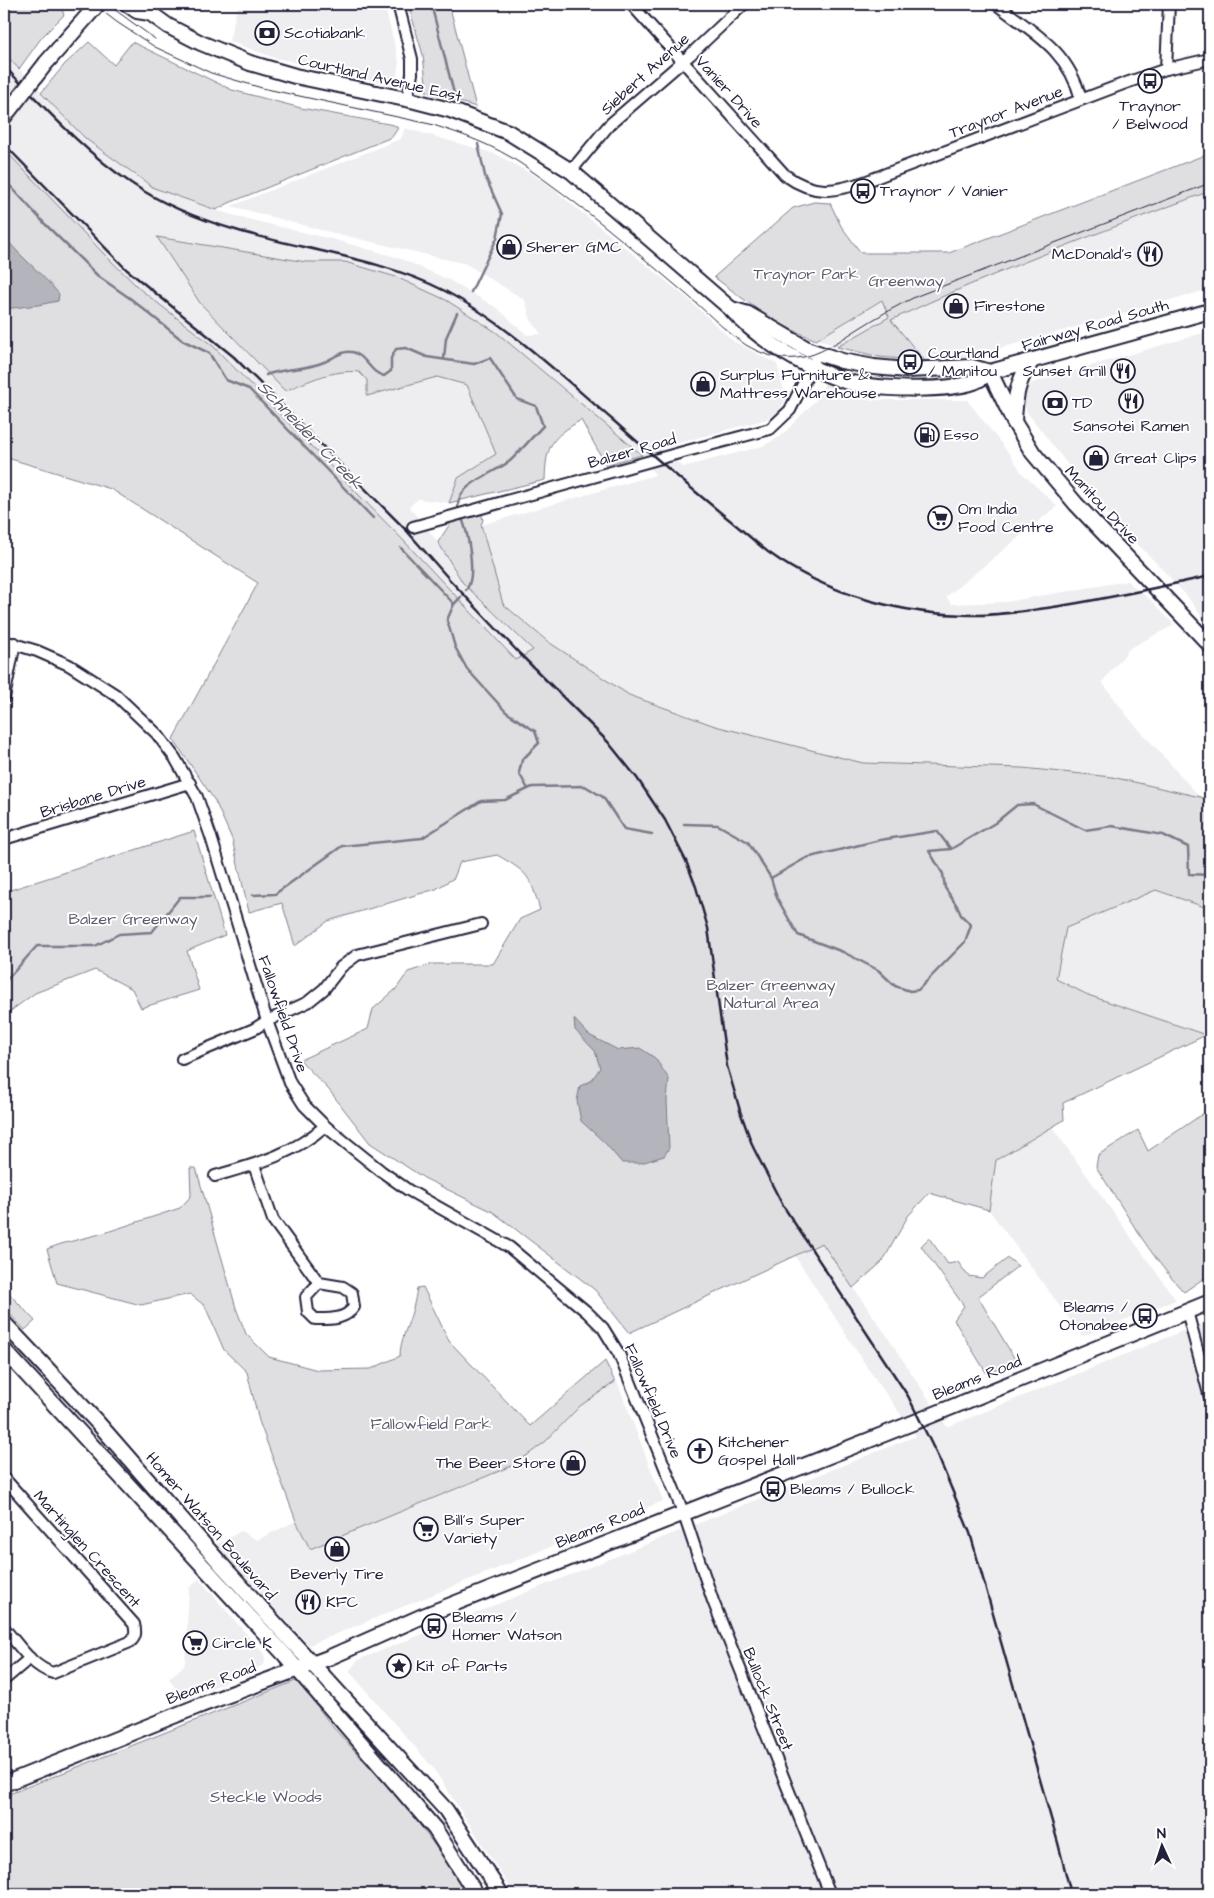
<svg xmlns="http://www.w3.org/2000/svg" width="1214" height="1898" font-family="'Architects Daughter',sans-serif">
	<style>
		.built { fill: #eeeef1 }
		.green { fill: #dfdfe2; stroke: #80808e }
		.water { fill: #b4b4bc; stroke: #7a7a88 }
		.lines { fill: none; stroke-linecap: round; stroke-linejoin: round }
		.stream { stroke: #7a7a88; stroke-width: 2.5 }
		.street-casing { stroke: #22223b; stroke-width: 14 }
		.secondary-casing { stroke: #22223b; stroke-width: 18 }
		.street { stroke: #fff; stroke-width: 10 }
		.secondary { stroke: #fff; stroke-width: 14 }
		.tram { stroke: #22223b; stroke-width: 1 }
		.rail { stroke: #22223b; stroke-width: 2.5 }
		.secondary-bridge-casing { stroke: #22223b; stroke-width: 18; stroke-linecap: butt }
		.secondary-bridge { stroke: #fff; stroke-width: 14 }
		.labels { text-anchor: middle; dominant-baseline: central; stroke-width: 4; stroke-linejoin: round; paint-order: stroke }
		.poi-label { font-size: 16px; fill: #22223b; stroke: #fff; text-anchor: start }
		.street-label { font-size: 16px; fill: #22223b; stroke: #fff }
		.park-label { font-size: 16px; fill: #5b5b6d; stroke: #fff }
		.water-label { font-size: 18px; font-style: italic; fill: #5c5c6f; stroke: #fff }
	</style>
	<rect width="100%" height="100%" fill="#fff"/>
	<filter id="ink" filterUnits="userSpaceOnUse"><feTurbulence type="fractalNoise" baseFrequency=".02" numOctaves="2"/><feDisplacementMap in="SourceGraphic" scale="10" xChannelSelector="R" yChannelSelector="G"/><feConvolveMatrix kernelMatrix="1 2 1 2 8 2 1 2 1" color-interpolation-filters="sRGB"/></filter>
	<g filter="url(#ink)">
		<!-- built -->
		<g class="built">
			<path d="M238,4H384L399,62L395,86L272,57L229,41Z"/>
			<path d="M4,53L86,139L154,188L199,205L239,217L332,239L399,258L449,280L497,308L527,335L541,334L531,320L525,300L466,264L321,230L231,206L401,139L405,128L496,154L542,180L687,298L733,341L777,364L786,399L778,411L767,419L660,448L683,467L763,446L781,436L819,397L825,383L871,400H967L1011,456L1022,473L1057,506L946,597L952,604L1006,602L1127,581L1153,602L1174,625L1130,648L1102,682L1127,716L1200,797L1112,777L863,763L715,726L629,695L547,641L503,604L495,584L481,525L655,475L642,455L496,332L446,300L396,277L345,262H306L224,329L285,390L309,381L347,370L359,372L367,380L368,396L437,377L467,385L496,454L458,478L449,503L418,499L409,507L438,542L463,583L550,666L785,1190L885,1333L947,1427L1210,1320V1894H514L434,1769L349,1671L358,1660L916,1436L869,1370L769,1216L485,628L404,541L213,346L141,290L105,255L4,149Z"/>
			<path d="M1210,191V289L969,357L925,361L891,320L951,292L1001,271Z"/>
			<path d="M899,291L914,304L837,347L818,339Z"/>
			<path d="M1210,331V628L1186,595L1161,568L1100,506L1026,411L1023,393L1032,383Z"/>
			<path d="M1156,890L1210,909V1036L1088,995L1053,978L1066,928Z"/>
			<path d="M1052,1127L1176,1300L1082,1336L989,1210L996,1160Z"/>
			<path d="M617,1381L663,1501L309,1645L216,1545L241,1531L257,1540L296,1521L310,1548L463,1487L514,1465L545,1442L580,1406Z"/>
			<path d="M199,1579L264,1654L265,1659L264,1665L184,1700L169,1679L185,1664L189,1588Z"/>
		</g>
		<!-- green -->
		<g class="green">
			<path d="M4,4H60L64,15L42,37L19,69L4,53Z"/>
			<path d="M408,4H449L476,107L427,92L423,55Z"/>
			<path d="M89,42L114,65L132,42L232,90L301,108L394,125L398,128L392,137L229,203L216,210L154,188L86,139L41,93L65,64Z"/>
			<path d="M4,149L105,255L141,290L213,346L404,541L516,660L533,650L463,583L438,542L452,521L481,511L483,520L481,525L503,604L547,641L629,695L715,726L863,763L1022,768L1112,777L1200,797L1210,801V909L1156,890L1066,928L1056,979L1088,995L1206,1035L1063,1103L1064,1120L996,1160L989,1210L929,1193L908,1216L883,1261L853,1288L822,1243L629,1333L595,1290L493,1212L424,1178L370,1143L329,1090L300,1060L368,1029L373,1009L396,989L408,972L433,964H493L520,919L540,910C530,876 529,873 497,855L460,862L454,878L436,889L328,921L295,946L282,903L249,912L232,839L215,801L173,739L258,583L111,489L4,457Z"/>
			<path d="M1210,153V191C1103,231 995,271 891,320L925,361L880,357L837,347L889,317L882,300L816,340L774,322L714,277L793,208L814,202L830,203L841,226L861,253H949Z"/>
			<path d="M157,237L306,262H345L396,277L446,300L496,332L642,455L606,465L581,420C551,438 546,445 545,480L449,503L458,478L496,454L467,385L437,377L367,396V380L359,372C334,369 308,381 285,391L200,303Z"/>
			<path d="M194,831L225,935L187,951L199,990L141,1008L132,989L95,970L35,993L4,1016V892Z"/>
			<path d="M1210,1109V1274L1184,1292C1150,1257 1123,1207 1096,1167L1098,1155L1138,1130L1148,1151Z"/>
			<path d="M190,1168H196L236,1308L246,1334L269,1357L318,1370L371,1369L400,1356C400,1339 409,1325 413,1308C415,1301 416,1294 417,1288L423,1287L449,1341L530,1426L605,1361L615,1382L580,1406L545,1442L514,1465L310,1549L296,1521L259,1421L247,1372L224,1350L205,1306L190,1294L141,1305L57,1283L47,1249L61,1244L104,1233L180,1208L191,1196Z"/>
			<path d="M929,1238L948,1264L958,1262L968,1276L982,1278L1008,1258L1018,1266L978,1297L1016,1361L987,1374L954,1320L964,1306L921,1246Z"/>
			<path d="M4,1288L35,1321L25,1330L4,1308Z"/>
			<path d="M298,1680L331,1725L409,1810L470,1894H4V1796Z"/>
		</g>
		<!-- water -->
		<g class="water">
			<path d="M4,236C20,257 42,273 59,294L58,301L38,305L4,309Z"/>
			<path d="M574,1019L589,1035L618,1050L640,1048L655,1058L669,1079L667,1100L669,1148L664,1156L641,1163H622L605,1143L581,1121L577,1101L580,1086L591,1081L600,1068L595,1051L575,1030Z"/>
		</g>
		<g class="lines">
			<!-- stream -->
			<g class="stream">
				<path d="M431,4L456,101"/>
				<path d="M4,179L45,224L98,276L131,299L182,340L209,353L226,380L249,389L373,518"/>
				<path d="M471,292L497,238L502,214L485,176L478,144"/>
				<path d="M444,359L446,338L457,313"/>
				<path d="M266,375C285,368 306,370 324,362C334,358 346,347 357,354C368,360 371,373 384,376L391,371V358L396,349L406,348L427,357L474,364L490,358L517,399L536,406L543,426C532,437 522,450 511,460C497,473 451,485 459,511"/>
				<path d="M461,516C468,531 477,577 466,590"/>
				<path d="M401,548L454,604"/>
				<path d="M461,597L454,604L447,620L455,647L467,669L506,712L535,731L539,743L522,760L519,773L528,789"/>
				<path d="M684,824L718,825L748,842L771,878L777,898L798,935L843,952L878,970L895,986L910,991L918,990L965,942L971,925L961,915L957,906L945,888L943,874L929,851L951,849L995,823L1017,805L1033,804L1085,830L1112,826L1163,835L1188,847L1189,874L1210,875"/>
				<path d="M771,878L806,858L880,840L937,831L950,848"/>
				<path d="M253,895L275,894L342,846L422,838L481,801L505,800L532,787L585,786L603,797L624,829L652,834"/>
				<path d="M4,983L37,946H95L119,934L152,932L180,897H210"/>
			</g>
			<!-- street casing -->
			<g class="street-casing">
				<g id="street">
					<path d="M398,4L412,59V74L407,99"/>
					<path d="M631,4L785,175C814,196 835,192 867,181L1123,84L1166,69L1210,59"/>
					<path d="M996,4C1034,33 1068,50 1081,99"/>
					<path d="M1166,69L1169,4"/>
					<path d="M571,171L609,125L690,55L744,4"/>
					<path d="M413,527L683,452L770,429L790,410L814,362"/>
					<path d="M4,641L37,651L69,665L116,695L157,734L175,758L197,797L211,837L267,1021L290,1083L304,1105L325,1126L381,1171L408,1190L509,1247L587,1312L603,1328L619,1354L683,1512L713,1601L830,1894"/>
					<path d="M4,698L15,643"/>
					<path d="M4,839L190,783"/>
					<path d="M182,1059L254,1029L267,1021L308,1002L324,989L341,967L357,955L481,924"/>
					<path d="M254,1165L273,1220L319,1283L343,1287L352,1293L354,1307C345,1320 330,1319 315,1319L308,1312L306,1297L319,1283"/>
					<path d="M215,1176C256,1164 292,1155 325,1126"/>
					<path d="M1187,1311L1210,1398"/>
					<path d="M4,1478L134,1624C136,1632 136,1637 130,1642L53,1673C32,1667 18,1644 4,1628"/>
					<path d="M4,1680L30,1658"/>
				</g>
			</g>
			<!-- secondary casing -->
			<g class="secondary-casing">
				<g id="secondary">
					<path d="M127,4L137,11L150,13"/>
					<path d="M146,4L150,13L168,26L201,43L250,63L295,76L415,101L450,110L508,132L571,171L731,309C758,340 806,368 845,381C874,390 945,392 974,382C979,380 985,376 990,372L1210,311"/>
					<path d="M46,63L98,4"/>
					<path d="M731,309L748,314L809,350L842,361L874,367L907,370L972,367L990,372"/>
					<path d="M990,372L1014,422L1033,453L1076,504L1210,645"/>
					<path d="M1014,422C1015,398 1017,380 1032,361"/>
					<path d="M4,1323L98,1423L220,1563L446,1810L501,1894"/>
					<path d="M4,1350L285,1655L435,1829L476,1894"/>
					<path d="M4,1784L201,1705L328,1658L423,1616L920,1420L1210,1302"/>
				</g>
			</g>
			<!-- street -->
			<use href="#street" class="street"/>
			<!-- secondary -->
			<use href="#secondary" class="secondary"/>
			<!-- tram -->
			<g class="tram">
				<path d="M93,4L118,23L155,47L211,73L262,88L430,124C462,134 494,145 523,165C578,202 629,246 680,289C702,307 722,329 746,345C761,354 779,360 797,358C819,356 839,341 858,329C877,317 896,306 917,296L1210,183"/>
				<path d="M107,4L155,39"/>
			</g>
			<!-- rail -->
			<g class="rail">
				<path d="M4,66C44,107 83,151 131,183C163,205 201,220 239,231C308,251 380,258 445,291C508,324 561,376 615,422C651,454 688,486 726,517C740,528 754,541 768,552C827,595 905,616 978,615C1001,615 1024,611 1047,608C1102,600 1156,588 1210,576"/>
				<path d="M4,144L126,269L234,357L406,530L450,580L520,654L608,742L637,778L665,820L686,861L696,887L708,928L727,1066L741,1114L753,1147L782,1204L908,1396L940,1461L970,1533L1058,1843L1071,1894"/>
			</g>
			<!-- secondary-bridge casing -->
			<g class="secondary-bridge-casing">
				<path id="secondary-bridge" d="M4,117L46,63"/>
			</g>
			<!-- secondary-bridge -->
			<use href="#secondary-bridge" class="secondary-bridge"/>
		</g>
	</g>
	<!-- icons -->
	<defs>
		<g id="bank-ring" transform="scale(1.25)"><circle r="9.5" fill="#fff" stroke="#22223b" stroke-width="1.5"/><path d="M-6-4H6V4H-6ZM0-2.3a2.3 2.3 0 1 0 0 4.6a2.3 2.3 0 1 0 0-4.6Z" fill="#22223b"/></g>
		<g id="bus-ring" transform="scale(1.25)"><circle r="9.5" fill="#fff" stroke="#22223b" stroke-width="1.5"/><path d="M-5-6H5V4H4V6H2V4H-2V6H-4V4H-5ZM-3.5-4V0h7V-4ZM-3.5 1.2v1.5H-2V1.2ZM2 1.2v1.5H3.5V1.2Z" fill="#22223b"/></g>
		<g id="shop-ring" transform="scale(1.25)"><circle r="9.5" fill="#fff" stroke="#22223b" stroke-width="1.5"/><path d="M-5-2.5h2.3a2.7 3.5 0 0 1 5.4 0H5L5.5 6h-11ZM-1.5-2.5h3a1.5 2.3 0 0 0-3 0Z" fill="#22223b"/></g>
		<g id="restaurant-ring" transform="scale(1.25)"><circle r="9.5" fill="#fff" stroke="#22223b" stroke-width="1.5"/><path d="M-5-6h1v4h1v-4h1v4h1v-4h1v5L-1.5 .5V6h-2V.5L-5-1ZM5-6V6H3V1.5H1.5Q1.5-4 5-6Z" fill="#22223b"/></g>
		<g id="fuel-ring" transform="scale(1.25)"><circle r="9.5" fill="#fff" stroke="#22223b" stroke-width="1.5"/><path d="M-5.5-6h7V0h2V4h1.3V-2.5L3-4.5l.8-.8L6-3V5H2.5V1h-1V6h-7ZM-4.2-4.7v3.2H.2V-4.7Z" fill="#22223b"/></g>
		<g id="supermarket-ring" transform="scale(1.25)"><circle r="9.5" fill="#fff" stroke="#22223b" stroke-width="1.5"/><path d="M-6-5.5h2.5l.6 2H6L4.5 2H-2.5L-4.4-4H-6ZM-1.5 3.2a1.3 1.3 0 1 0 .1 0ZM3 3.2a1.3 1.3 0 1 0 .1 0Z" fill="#22223b"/></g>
		<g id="church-ring" transform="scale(1.25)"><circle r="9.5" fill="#fff" stroke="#22223b" stroke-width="1.5"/><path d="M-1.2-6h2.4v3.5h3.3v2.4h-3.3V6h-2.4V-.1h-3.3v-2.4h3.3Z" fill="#22223b"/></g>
		<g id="sight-ring" transform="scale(1.25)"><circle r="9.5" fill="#fff" stroke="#22223b" stroke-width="1.5"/><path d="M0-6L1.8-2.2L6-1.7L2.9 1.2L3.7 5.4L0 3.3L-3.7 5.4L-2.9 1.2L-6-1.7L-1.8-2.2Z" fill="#22223b"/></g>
	</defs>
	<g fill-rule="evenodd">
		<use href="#bank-ring" x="267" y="33"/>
		<use href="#bus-ring" x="1150" y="81"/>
		<use href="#bus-ring" x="863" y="191"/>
		<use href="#shop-ring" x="509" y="247"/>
		<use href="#restaurant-ring" x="1150" y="254"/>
		<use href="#shop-ring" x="956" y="306"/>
		<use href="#bus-ring" x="910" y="362"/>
		<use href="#restaurant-ring" x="1123" y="371"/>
		<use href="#shop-ring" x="703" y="384"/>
		<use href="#restaurant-ring" x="1131" y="401"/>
		<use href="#bank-ring" x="1055" y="403"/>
		<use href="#fuel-ring" x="927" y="435"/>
		<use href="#shop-ring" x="1096" y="458"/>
		<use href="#supermarket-ring" x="940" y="518"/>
		<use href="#bus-ring" x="1145" y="1316"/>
		<use href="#church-ring" x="700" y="1451"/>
		<use href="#shop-ring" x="573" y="1463"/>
		<use href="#bus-ring" x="773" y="1489"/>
		<use href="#supermarket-ring" x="426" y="1529"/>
		<use href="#shop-ring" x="337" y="1549"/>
		<use href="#restaurant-ring" x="308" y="1602"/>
		<use href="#bus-ring" x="434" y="1626"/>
		<use href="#supermarket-ring" x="195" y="1643"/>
		<use href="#sight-ring" x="399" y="1666"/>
	</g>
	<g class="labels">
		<!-- poi labels -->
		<g class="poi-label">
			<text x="284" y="33">Scotiabank</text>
			<text x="1150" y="106" text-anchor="middle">Traynor<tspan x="1150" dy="18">/ Belwood</tspan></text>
			<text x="880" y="191">Traynor / Vanier</text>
			<text x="526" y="247">Sherer GMC</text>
			<text x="1132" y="254" text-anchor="end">McDonald's</text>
			<text x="974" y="306">Firestone</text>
			<text x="928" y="353">Courtland<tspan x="928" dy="18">/ Manitou</tspan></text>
			<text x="1106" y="371" text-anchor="end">Sunset Grill</text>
			<text x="720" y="375">Surplus Furniture &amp;<tspan x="720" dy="18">Mattress Warehouse</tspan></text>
			<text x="1072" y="403">TD</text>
			<text x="1131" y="426" text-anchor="middle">Sansotei Ramen</text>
			<text x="944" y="435">Esso</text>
			<text x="1114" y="458">Great Clips</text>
			<text x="958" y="509">Om India<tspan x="958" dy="18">Food Centre</tspan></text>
			<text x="1128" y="1307" text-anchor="end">Bleams /<tspan x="1128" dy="18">Otonabee</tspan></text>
			<text x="718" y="1442">Kitchener<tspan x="718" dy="18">Gospel Hall</tspan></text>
			<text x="556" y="1463" text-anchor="end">The Beer Store</text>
			<text x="790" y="1489">Bleams / Bullock</text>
			<text x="444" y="1520">Bill's Super<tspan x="444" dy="18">Variety</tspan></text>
			<text x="337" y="1574" text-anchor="middle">Beverly Tire</text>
			<text x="326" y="1602">KFC</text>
			<text x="452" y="1617">Bleams /<tspan x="452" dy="18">Homer Watson</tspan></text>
			<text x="212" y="1643">Circle K</text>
			<text x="416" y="1666">Kit of Parts</text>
		</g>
		<!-- street labels -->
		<g class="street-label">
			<text transform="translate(645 74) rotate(-42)">Siebert Avenue</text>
			<text transform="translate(380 78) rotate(13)">Courtland Avenue East</text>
			<text transform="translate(729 92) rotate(48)">Vanier Drive</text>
			<text transform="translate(1006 112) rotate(-21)">Traynor Avenue</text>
			<text transform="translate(1095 325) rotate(-16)">Fairway Road South</text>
			<text transform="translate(632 451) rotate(-16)">Balzer Road</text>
			<text transform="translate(1102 505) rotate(47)">Manitou Drive</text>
			<text transform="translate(93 797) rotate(-17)">Brisbane Drive</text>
			<text transform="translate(283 1014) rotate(71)">Fallowfield Drive</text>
			<text transform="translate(977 1378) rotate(-22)">Bleams Road</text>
			<text transform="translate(653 1401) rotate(67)">Fallowfield Drive</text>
			<text transform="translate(211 1526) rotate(49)">Homer Watson Boulevard</text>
			<text transform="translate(600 1526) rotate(-22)">Bleams Road</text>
			<text transform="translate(87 1549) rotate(48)">Martinglen Crescent</text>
			<text transform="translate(211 1683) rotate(-21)">Bleams Road</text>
			<text transform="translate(768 1699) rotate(68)">Bullock Street</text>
		</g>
		<!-- park labels -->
		<g class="park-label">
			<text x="806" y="274">Traynor Park</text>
			<text x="906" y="281">Greenway</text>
			<text x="133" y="919">Balzer Greenway</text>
			<text x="771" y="985">Balzer Greenway<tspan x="771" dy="18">Natural Area</tspan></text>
			<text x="431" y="1424">Fallowfield Park</text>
			<text x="266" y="1797">Steckle Woods</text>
		</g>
		<!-- water labels -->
		<g class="water-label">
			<text transform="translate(310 435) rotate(46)">Schneider Creek</text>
		</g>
	</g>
	<!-- margin -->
	<rect width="1214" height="1898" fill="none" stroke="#fff" stroke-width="20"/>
	<rect x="10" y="10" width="1194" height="1878" fill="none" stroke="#22223b" stroke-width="2" filter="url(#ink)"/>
	<!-- north arrow -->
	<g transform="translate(1162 1846) rotate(357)" stroke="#ffffff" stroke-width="4" paint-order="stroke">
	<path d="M0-4L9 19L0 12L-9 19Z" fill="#22223b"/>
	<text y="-8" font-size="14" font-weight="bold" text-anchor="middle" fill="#22223b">N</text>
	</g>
</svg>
